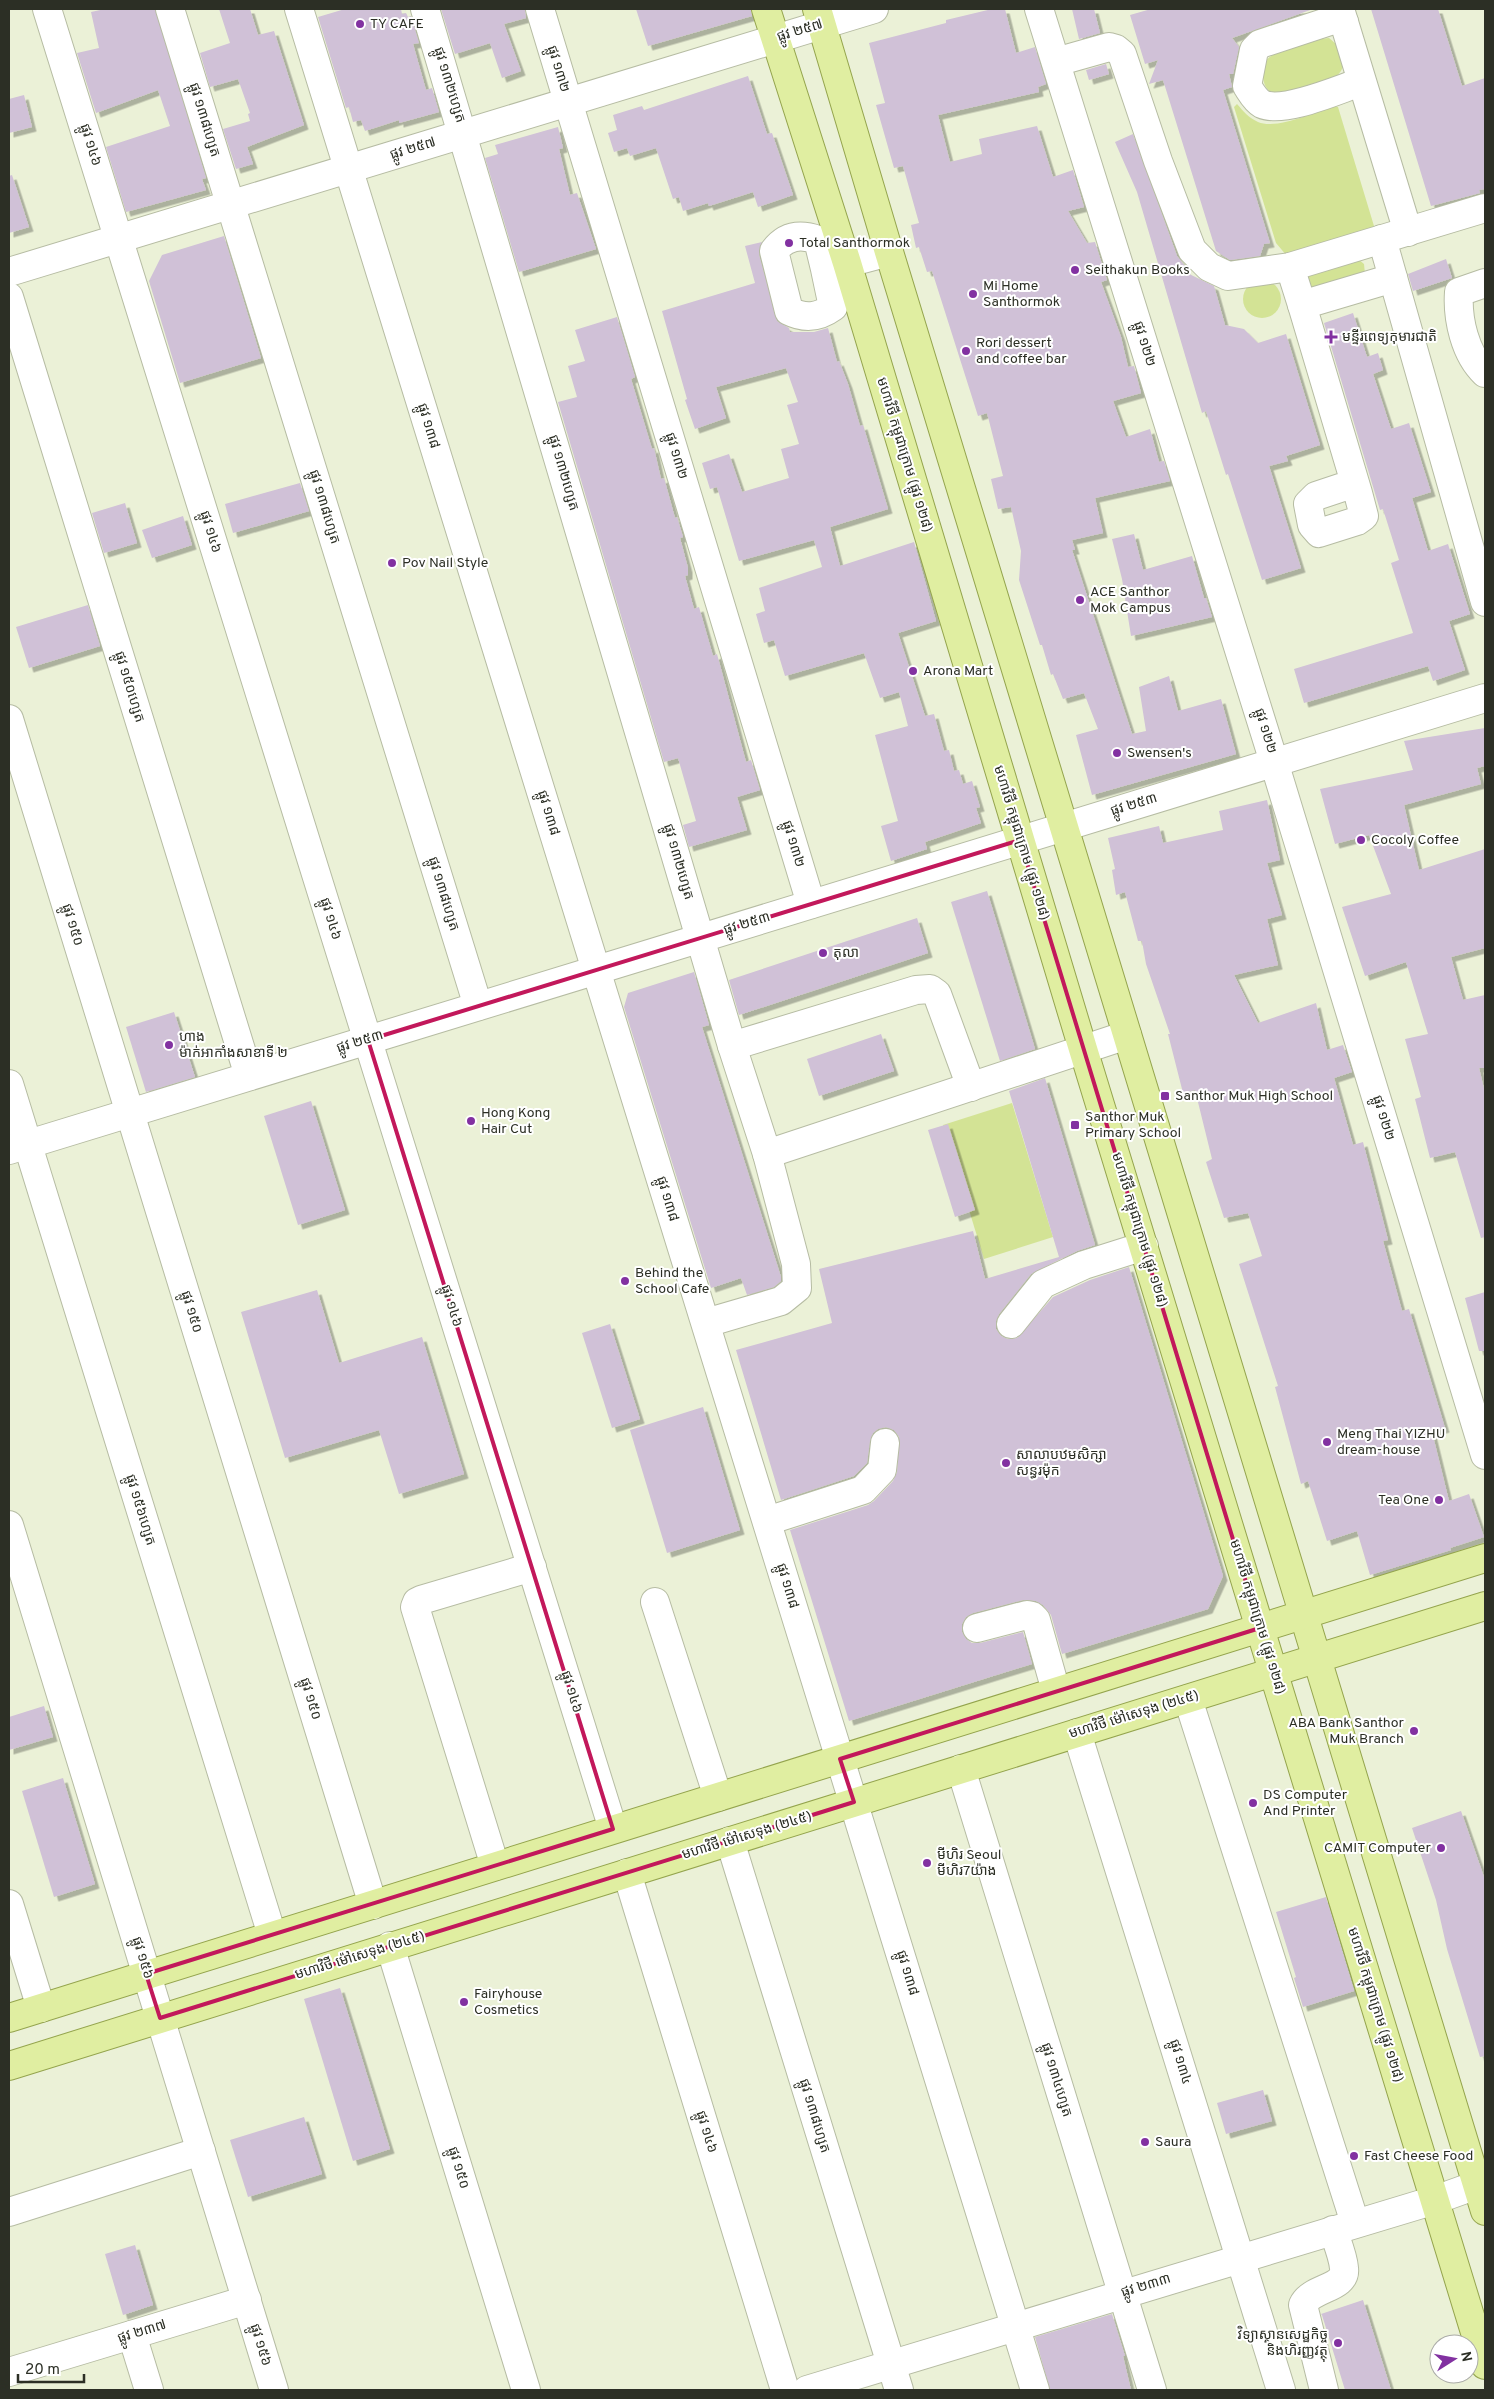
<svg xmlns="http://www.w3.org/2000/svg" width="1494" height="2399" font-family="Overpass,'Noto Sans Khmer',sans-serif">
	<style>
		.green { fill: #d3e395 }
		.building { fill: #d0c1d7; filter: url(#shadow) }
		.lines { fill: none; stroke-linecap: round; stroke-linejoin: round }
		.minor-casing { stroke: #b6bca3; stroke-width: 30 }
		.major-casing { stroke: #94a44d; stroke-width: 30 }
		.minor { stroke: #fff; stroke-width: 28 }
		.major { stroke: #e0eea1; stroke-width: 28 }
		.marked { fill: none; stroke: #c2185b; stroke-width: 4; stroke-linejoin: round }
		.poi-dot { fill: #8231a1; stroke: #fff; stroke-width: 2 }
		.labels { text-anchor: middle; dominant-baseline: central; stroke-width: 4; stroke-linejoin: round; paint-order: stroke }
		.poi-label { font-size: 14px; fill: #2c2f25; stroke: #fff; text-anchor: start }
		.street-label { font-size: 14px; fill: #2c2f25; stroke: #fff }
	</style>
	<defs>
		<filter id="shadow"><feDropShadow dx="4.5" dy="4.5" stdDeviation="0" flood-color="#0004"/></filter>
	</defs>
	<rect width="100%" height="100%" fill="#ebf1d7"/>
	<!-- green -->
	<g class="green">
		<path d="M1329,38C1337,44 1339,48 1342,57C1352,85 1295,90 1276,95C1268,91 1264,87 1263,77C1263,72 1263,67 1265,62C1272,50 1315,39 1329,38Z"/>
		<path d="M1237,104C1243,111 1249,118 1258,122C1277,130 1315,112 1334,106L1338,107L1374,226L1370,233L1287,256L1276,243L1234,107Z"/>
		<path d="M1358,259L1364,264L1365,274L1310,294L1305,275Z"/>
		<circle cx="1262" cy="299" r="19"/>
		<path d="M1012,1103L1053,1237L984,1259L943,1125Z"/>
	</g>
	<!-- building -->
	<g class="building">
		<path d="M105,9H155L206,178L202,179L206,190L126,212L106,147L170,126L158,90L96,113L77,53L99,48L91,12Z"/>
		<path d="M219,9H250L258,35L274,31L304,125L247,147L253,164L236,169L223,129L250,121L248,114L250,113L238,79L210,87L200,53L230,43Z"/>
		<path d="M345,9H401L402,14L406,13L408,17L411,16L419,43L413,44L426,90L432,88L439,112L399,123V120L365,131L361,120L353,122L349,107L346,108L318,17Z"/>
		<path d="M441,9H525L526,18L504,24L521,71L502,78L490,43L455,54Z"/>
		<path d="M636,9H751L752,16L648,46Z"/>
		<path d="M992,9H1005L1016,53L1035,47L1046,84L1038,87L1039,92L938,115L950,162L982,154L979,139L1037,126L1053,177L1073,170L1084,207L1068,211L1087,243L1095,242L1107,280L1101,282L1121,337L1128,367L1134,366L1141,393L1113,401L1126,437L1150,429L1159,462L1164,461L1170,481L1095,498L1103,533L1072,540L1075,550H1072L1132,734L1146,731L1139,687L1169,676L1178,711L1221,699L1236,754L1092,795L1076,735L1098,729L1084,693L1063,699L1053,674L1051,675L1042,645H1040L1019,580L1021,551L1011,507L998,509L991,479L1003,476L987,413L978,416L932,271L927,272L919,247L916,248L911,225L919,223L903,166L894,168L876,105L885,103L869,43L946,23V20Z"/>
		<path d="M1072,9H1094L1100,33L1079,39Z"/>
		<path d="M1151,9H1313L1232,38L1239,47L1233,74H1229L1232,87L1223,90L1270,243L1264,244L1260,256L1230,260L1216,251L1163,80L1149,84L1158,60L1145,64L1130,15Z"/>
		<path d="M1371,9H1438L1462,86L1485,78V189L1479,190L1480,193L1431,206Z"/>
		<path d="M1106,64L1109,74L1089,80L1086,70Z"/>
		<path d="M748,76L767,134L772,133L793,195L758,207L753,192L709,206L708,203L683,211L679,197L673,199L656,148L630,156L627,148L614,152L608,133L617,130L613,115L642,106L644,110Z"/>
		<path d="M24,95L32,127L9,133V99Z"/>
		<path d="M558,127L563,148L559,149L570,195L577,193L596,249L519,272L485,158L498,154L495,145Z"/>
		<path d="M1133,134L1177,256L1184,265L1187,273L1214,286L1225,325L1244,329L1258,343L1286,334L1320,445L1286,456L1288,461L1269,466L1301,568L1262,580L1228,474L1226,475L1206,411L1202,413L1137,192L1115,142Z"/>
		<path d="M12,175L29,227L9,233V176Z"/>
		<path d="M224,236L261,358L180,383L149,281L162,255Z"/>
		<path d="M762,242L759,255L777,321L789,328L790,332H814L828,328L837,362L839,361L848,384L860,426L863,425L888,509L830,527L840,566L914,542L936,621L898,633L925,716L934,714L944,751L949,750L954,771L959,770L963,784L972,781L980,807L976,808L981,823L925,842L927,849L891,861L881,826L898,821L875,735L908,726L899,692L880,698L864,653L785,676L774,640L764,643L756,614L765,611L759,588L822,567L814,540L739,561L717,487L710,489L702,463L729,454L742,492L789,478L781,449L799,444L787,405L798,402L786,368L716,387L726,418L695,429L685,400L687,399L662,311L755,283L745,246Z"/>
		<path d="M1446,259L1452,278L1413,291L1408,274Z"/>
		<path d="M1353,313L1367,357L1378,353L1383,370L1373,374L1391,429L1409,423L1431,492L1412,498L1428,551L1448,544L1470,614L1449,621L1465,670L1433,681L1428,666L1304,703L1294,669L1413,633L1391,563L1399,560L1383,509L1380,510L1324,323Z"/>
		<path d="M617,317L635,377L631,379L652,449L654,448L661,479L664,478L675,518L677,517L683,537L680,538L688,568V575L685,576L694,609L699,607L713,656L717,654L746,762L751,760L760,790L737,797L747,830L689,847L683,825L696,821L678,758L664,762L558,402L577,397L568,366L585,361L575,330Z"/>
		<path d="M300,483L309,511L233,533L225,504Z"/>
		<path d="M125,503L137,543L104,553L92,513Z"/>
		<path d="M183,516L192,545L152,558L142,530Z"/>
		<path d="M1134,534L1143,570L1192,556L1204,598H1206L1212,617L1131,636L1122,579L1112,539Z"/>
		<path d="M88,605L100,646L29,668L16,627Z"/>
		<path d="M1485,728V766L1477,768L1481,784L1404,805L1419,870L1485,849V948L1451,957L1463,1000L1485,995V1068H1479L1485,1093V1237L1481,1238L1455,1152L1430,1158L1415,1099L1421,1097L1405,1039L1428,1034L1406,962L1365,976L1342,907L1391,894L1369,835L1335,844L1320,789L1413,770L1404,741Z"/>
		<path d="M1267,800L1280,860L1267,863L1282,915L1267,919L1278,965L1234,975L1258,1023L1316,1003L1327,1050L1343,1045L1352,1072L1334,1078L1353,1145L1363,1142L1388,1240L1383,1241L1402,1311L1409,1309L1445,1428L1432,1432L1449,1501L1469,1494L1484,1537L1450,1548L1451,1550L1370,1575L1357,1531L1327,1541L1308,1481L1301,1484L1275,1387L1278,1386L1239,1264L1262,1256L1248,1213L1224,1218L1206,1162L1212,1159L1195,1090L1183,1093L1168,1034H1170L1146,964L1142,941H1138L1125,892L1116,895L1112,870L1115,869L1108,838L1159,826L1163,843L1223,830L1219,811Z"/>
		<path d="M987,891L1035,1049L1000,1061L951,902Z"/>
		<path d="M917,918L928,953L739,1015L729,980Z"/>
		<path d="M694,972L709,1025L702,1027L781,1277V1281L774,1287L747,1295L741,1278L711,1288L624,1007L628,993Z"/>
		<path d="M174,1012L195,1077L146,1092L126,1027Z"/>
		<path d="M881,1034L894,1071L819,1096L807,1059Z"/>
		<path d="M1045,1078L1095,1245L1077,1251L1031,1274L999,1314L996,1321V1329L1001,1336L1008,1339L1017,1338L1053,1297L1090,1280L1129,1267L1223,1576L1208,1609L1062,1654L1051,1615L1043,1605L1036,1601L1023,1600L973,1613L966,1617L962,1624V1632L966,1639L972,1643H980L1023,1632L1032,1664L849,1721L790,1530L868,1505L874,1501L893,1481L897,1472L899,1437L894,1430L886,1427L878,1429L873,1433L870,1441L867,1463L854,1476L781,1500L736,1350L832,1323L819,1269L973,1231L985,1279L1059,1257L1009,1091Z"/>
		<path d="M311,1101L345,1210L298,1225L264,1116Z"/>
		<path d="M948,1124L975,1210L955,1217L928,1130Z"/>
		<path d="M317,1290L339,1363L422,1337L464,1474L399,1494L379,1430L285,1458L241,1312Z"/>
		<path d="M1485,1292V1351H1479L1465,1298Z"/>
		<path d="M610,1324L640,1419L612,1428L582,1333Z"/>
		<path d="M703,1407L740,1530L667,1553L630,1430Z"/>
		<path d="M44,1706L53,1737L9,1750V1717Z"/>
		<path d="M63,1778L95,1884L54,1897L22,1791Z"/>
		<path d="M1461,1811L1485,1880V2056L1480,2057L1447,1949L1436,1900L1412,1828Z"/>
		<path d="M1326,1897L1354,1991L1303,2007L1294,1978L1296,1977L1276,1912Z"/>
		<path d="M340,1988L390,2149L353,2161L304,1999Z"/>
		<path d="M1263,2090L1272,2121L1226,2134L1217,2103Z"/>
		<path d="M304,2117L322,2174L248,2197L230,2140Z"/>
		<path d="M135,2245L153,2305L123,2315L105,2254Z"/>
		<path d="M1363,2300L1391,2390H1345L1322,2315L1321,2314Z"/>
		<path d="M1112,2314L1125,2356H1123L1131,2390H1050L1035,2337Z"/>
	</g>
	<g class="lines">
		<!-- minor casing -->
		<g class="minor-casing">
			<g id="minor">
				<path d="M47,9L613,1829"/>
				<path d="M170,9L478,1006"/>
				<path d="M299,9L1035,2390"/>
				<path d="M425,9L732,1046L767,1154L796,1264L797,1288L781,1301L706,1323"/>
				<path d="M540,9L811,904"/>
				<path d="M1039,9L1274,762L1485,1455"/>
				<path d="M1340,9L1408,232"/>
				<path d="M1344,22L1333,20L1260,44L1254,50L1247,86C1251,92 1255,100 1262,104C1284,114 1339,89 1361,82"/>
				<path d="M1056,62L1109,47L1116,49L1122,54L1158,161L1192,250L1209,267L1228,276L1290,267L1485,208"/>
				<path d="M1382,239L1485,602"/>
				<path d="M1290,267L1302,305L1393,278"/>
				<path d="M825,269L833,307C818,318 805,319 789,311L774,251C786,235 801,234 818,240L825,269L889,252"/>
				<path d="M9,272L874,9"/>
				<path d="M1485,283L1459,292C1457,319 1465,354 1485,373"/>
				<path d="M9,297L249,1076"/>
				<path d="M1302,305L1358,493L1364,516L1357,521L1319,533L1312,525L1308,504L1316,496L1355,483"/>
				<path d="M9,719L373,1905"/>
				<path d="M732,1046L916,990L930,989L937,994L971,1087"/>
				<path d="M9,1084L272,1935"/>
				<path d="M9,1150L1485,698"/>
				<path d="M767,1154L1127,1035"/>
				<path d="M1011,1324L1043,1284L1084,1265L1144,1246"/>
				<path d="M767,1521L863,1490L882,1470L885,1443"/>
				<path d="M9,1525L274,2390"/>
				<path d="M655,1602L718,1797"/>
				<path d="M977,1628L1027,1615L1032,1616L1036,1620L1056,1691"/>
				<path d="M1188,1699L1355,2223"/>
				<path d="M1077,1733L1281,2390"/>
				<path d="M961,1769L1152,2390"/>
				<path d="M730,1841L899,2390"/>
				<path d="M495,1866L415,1607L417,1602L421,1600L532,1567"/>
				<path d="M627,1873L785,2390"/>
				<path d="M9,1904L41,2008"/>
				<path d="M390,1946L526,2390"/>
				<path d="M9,2212L201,2151"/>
				<path d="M132,2335L149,2390"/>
				<path d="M9,2372L247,2300"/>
				<path d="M807,2390L1435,2200L1485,2182"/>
				<path d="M1324,2390L1303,2305C1311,2287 1347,2289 1344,2268C1343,2256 1337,2242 1333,2230"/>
			</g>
		</g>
		<!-- major casing -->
		<g class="major-casing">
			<g id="major">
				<path d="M766,9L847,263L1083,1049L1485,2365"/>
				<path d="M817,9L889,252L1485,2211"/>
				<path d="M9,2018L1485,1558"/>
				<path d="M9,2066L1485,1606"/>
			</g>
		</g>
		<!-- minor -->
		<use href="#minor" class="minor"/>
		<!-- major -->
		<use href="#major" class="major"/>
	</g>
	<!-- marked area -->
	<path class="marked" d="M1020,840L1260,1628L840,1759L854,1802L160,2018L146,1974L613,1829L368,1040Z"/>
	<!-- markers -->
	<g class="poi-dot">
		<circle cx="360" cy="24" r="5"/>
		<circle cx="789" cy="243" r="5"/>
		<circle cx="1075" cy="270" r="5"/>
		<circle cx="973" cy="294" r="5"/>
		<path d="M1328.5 329.5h5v5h5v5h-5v5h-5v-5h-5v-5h5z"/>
		<circle cx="966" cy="351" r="5"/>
		<circle cx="392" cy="563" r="5"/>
		<circle cx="1080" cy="600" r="5"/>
		<circle cx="913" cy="671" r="5"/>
		<circle cx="1117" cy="753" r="5"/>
		<circle cx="1361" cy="840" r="5"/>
		<circle cx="823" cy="953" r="5"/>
		<circle cx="169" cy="1045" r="5"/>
		<rect x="1160" y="1091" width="10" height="10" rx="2.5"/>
		<circle cx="471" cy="1121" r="5"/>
		<rect x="1070" y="1120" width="10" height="10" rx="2.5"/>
		<circle cx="625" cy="1281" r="5"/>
		<circle cx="1327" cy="1442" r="5"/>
		<circle cx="1006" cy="1463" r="5"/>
		<circle cx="1439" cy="1500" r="5"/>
		<circle cx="1414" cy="1731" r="5"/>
		<circle cx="1253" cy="1803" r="5"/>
		<circle cx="1441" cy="1848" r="5"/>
		<circle cx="927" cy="1863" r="5"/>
		<circle cx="464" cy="2002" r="5"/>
		<circle cx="1145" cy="2142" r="5"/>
		<circle cx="1354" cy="2156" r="5"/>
		<circle cx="1338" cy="2343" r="5"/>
	</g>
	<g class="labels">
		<!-- poi labels -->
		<g class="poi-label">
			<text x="370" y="24">TY CAFE</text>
			<text x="799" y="243">Total Santhormok</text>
			<text x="1085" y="270">Seithakun Books</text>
			<text x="983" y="286">Mi Home<tspan x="983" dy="16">Santhormok</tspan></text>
			<text x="1342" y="337">មន្ទីរពេទ្យកុមារជាតិ</text>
			<text x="976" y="343">Rori dessert<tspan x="976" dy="16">and coffee bar</tspan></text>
			<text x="402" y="563">Pov Nail Style</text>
			<text x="1090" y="592">ACE Santhor<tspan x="1090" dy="16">Mok Campus</tspan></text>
			<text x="923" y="671">Arona Mart</text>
			<text x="1127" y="753">Swensen's</text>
			<text x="1371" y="840">Cocoly Coffee</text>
			<text x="833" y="953">តុលា</text>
			<text x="179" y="1037">ហាង<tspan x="179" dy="16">ម៉ាក់អាកាំងសាខាទី ២</tspan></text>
			<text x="1175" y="1096">Santhor Muk High School</text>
			<text x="481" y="1113">Hong Kong<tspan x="481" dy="16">Hair Cut</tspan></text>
			<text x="1085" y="1117">Santhor Muk<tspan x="1085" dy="16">Primary School</tspan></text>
			<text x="635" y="1273">Behind the<tspan x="635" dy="16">School Cafe</tspan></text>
			<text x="1337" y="1434">Meng Thai YIZHU<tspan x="1337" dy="16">dream-house</tspan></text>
			<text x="1016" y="1455">សាលាបឋមសិក្សា<tspan x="1016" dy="16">សន្ធរម៉ុក</tspan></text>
			<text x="1429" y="1500" text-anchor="end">Tea One</text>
			<text x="1404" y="1723" text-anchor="end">ABA Bank Santhor<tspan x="1404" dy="16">Muk Branch</tspan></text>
			<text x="1263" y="1795">DS Computer<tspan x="1263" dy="16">And Printer</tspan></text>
			<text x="1431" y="1848" text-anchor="end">CAMIT Computer</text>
			<text x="937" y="1855">មីហិរ Seoul<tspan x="937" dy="16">មីហិរ7យ៉ាង</tspan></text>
			<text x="474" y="1994">Fairyhouse<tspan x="474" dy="16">Cosmetics</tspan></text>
			<text x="1155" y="2142">Saura</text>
			<text x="1364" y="2156">Fast Cheese Food</text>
			<text x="1328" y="2335" text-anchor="end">វិទ្យាស្ថានសេដ្ឋកិច្ច<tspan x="1328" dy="16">និងហិរញ្ញវត្ថុ</tspan></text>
		</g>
		<!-- street labels -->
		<g class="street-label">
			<text transform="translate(800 31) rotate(-17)">ផ្លូវ ២៥៧</text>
			<text transform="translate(558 69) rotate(73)">ផ្លូវ ១៣២</text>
			<text transform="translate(449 85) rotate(73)">ផ្លូវ ១៣២ហ្សេត</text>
			<text transform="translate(204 120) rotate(73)">ផ្លូវ ១៣៨ហ្សេត</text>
			<text transform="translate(90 145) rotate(73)">ផ្លូវ ១៤៦</text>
			<text transform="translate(413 149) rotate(-17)">ផ្លូវ ២៥៧</text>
			<text transform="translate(1144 344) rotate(73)">ផ្លូវ ១២២</text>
			<text transform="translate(428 426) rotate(73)">ផ្លូវ ១៣៨</text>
			<text transform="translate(904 455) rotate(73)">មហាវិថី កម្ពុជាក្រោម (ផ្លូវ ១២៨)</text>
			<text transform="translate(676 456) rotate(73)">ផ្លូវ ១៣២</text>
			<text transform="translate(563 473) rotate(74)">ផ្លូវ ១៣២ហ្សេត</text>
			<text transform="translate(324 507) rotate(73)">ផ្លូវ ១៣៨ហ្សេត</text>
			<text transform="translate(210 532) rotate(73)">ផ្លូវ ១៤៦</text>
			<text transform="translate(129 687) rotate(73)">ផ្លូវ ១៥០ហ្សេត</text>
			<text transform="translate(1265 731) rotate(73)">ផ្លូវ ១២២</text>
			<text transform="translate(1134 805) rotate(-17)">ផ្លូវ ២៥៣</text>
			<text transform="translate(548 813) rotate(73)">ផ្លូវ ១៣៨</text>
			<text transform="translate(1021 843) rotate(73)">មហាវិថី កម្ពុជាក្រោម (ផ្លូវ ១២៨)</text>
			<text transform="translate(793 844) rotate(73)">ផ្លូវ ១៣២</text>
			<text transform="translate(678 862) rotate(74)">ផ្លូវ ១៣២ហ្សេត</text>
			<text transform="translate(443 894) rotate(73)">ផ្លូវ ១៣៨ហ្សេត</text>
			<text transform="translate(330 919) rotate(73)">ផ្លូវ ១៤៦</text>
			<text transform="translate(747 924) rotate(-17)">ផ្លូវ ២៥៣</text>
			<text transform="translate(72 925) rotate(73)">ផ្លូវ ១៥០</text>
			<text transform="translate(360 1042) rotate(-17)">ផ្លូវ ២៥៣</text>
			<text transform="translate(1383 1118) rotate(73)">ផ្លូវ ១២២</text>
			<text transform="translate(667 1199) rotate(73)">ផ្លូវ ១៣៨</text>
			<text transform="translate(1139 1230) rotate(73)">មហាវិថី កម្ពុជាក្រោម (ផ្លូវ ១២៨)</text>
			<text transform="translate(451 1306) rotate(73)">ផ្លូវ ១៤៦</text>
			<text transform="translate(191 1312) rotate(73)">ផ្លូវ ១៥០</text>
			<text transform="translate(140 1510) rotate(73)">ផ្លូវ ១៥៦ហ្សេត</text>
			<text transform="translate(787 1586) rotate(73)">ផ្លូវ ១៣៨</text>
			<text transform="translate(1257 1617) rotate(73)">មហាវិថី កម្ពុជាក្រោម (ផ្លូវ ១២៨)</text>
			<text transform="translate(571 1692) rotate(73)">ផ្លូវ ១៤៦</text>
			<text transform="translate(310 1699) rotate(73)">ផ្លូវ ១៥០</text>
			<text transform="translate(1134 1715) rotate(-17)">មហាវិថី ម៉ៅសេទុង (២៤៥)</text>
			<text transform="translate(747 1836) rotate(-17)">មហាវិថី ម៉ៅសេទុង (២៤៥)</text>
			<text transform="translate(360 1956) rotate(-17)">មហាវិថី ម៉ៅសេទុង (២៤៥)</text>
			<text transform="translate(142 1958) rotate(73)">ផ្លូវ ១៥៦</text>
			<text transform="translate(907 1973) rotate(73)">ផ្លូវ ១៣៨</text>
			<text transform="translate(1375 2005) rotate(73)">មហាវិថី កម្ពុជាក្រោម (ផ្លូវ ១២៨)</text>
			<text transform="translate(1180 2062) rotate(73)">ផ្លូវ ១៣៤</text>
			<text transform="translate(1056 2080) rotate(73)">ផ្លូវ ១៣៤ហ្សេត</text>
			<text transform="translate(814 2116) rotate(73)">ផ្លូវ ១៣៨ហ្សេត</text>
			<text transform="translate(706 2132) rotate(73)">ផ្លូវ ១៤៦</text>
			<text transform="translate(458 2168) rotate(73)">ផ្លូវ ១៥០</text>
			<text transform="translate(1146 2286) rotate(-17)">ផ្លូវ ២៣៣</text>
			<text transform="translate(142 2332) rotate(-17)">ផ្លូវ ២៣៧</text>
			<text transform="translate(260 2345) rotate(73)">ផ្លូវ ១៥៦</text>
		</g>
	</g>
	<!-- border -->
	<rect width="1494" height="2399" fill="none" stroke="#2c2f25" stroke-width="20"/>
	<!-- north arrow -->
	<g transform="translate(1454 2359) rotate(79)"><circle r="24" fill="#ffffff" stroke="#abaca8"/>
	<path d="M0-4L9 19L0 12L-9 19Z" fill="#8231a1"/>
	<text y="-8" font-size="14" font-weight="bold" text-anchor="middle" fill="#2c2f25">N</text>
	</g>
	<!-- scale -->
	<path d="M18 2374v8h66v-8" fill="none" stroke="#2c2f25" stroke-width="2.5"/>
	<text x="25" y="2374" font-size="15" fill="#2c2f25" stroke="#ffffff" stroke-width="4" paint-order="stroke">20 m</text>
</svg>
